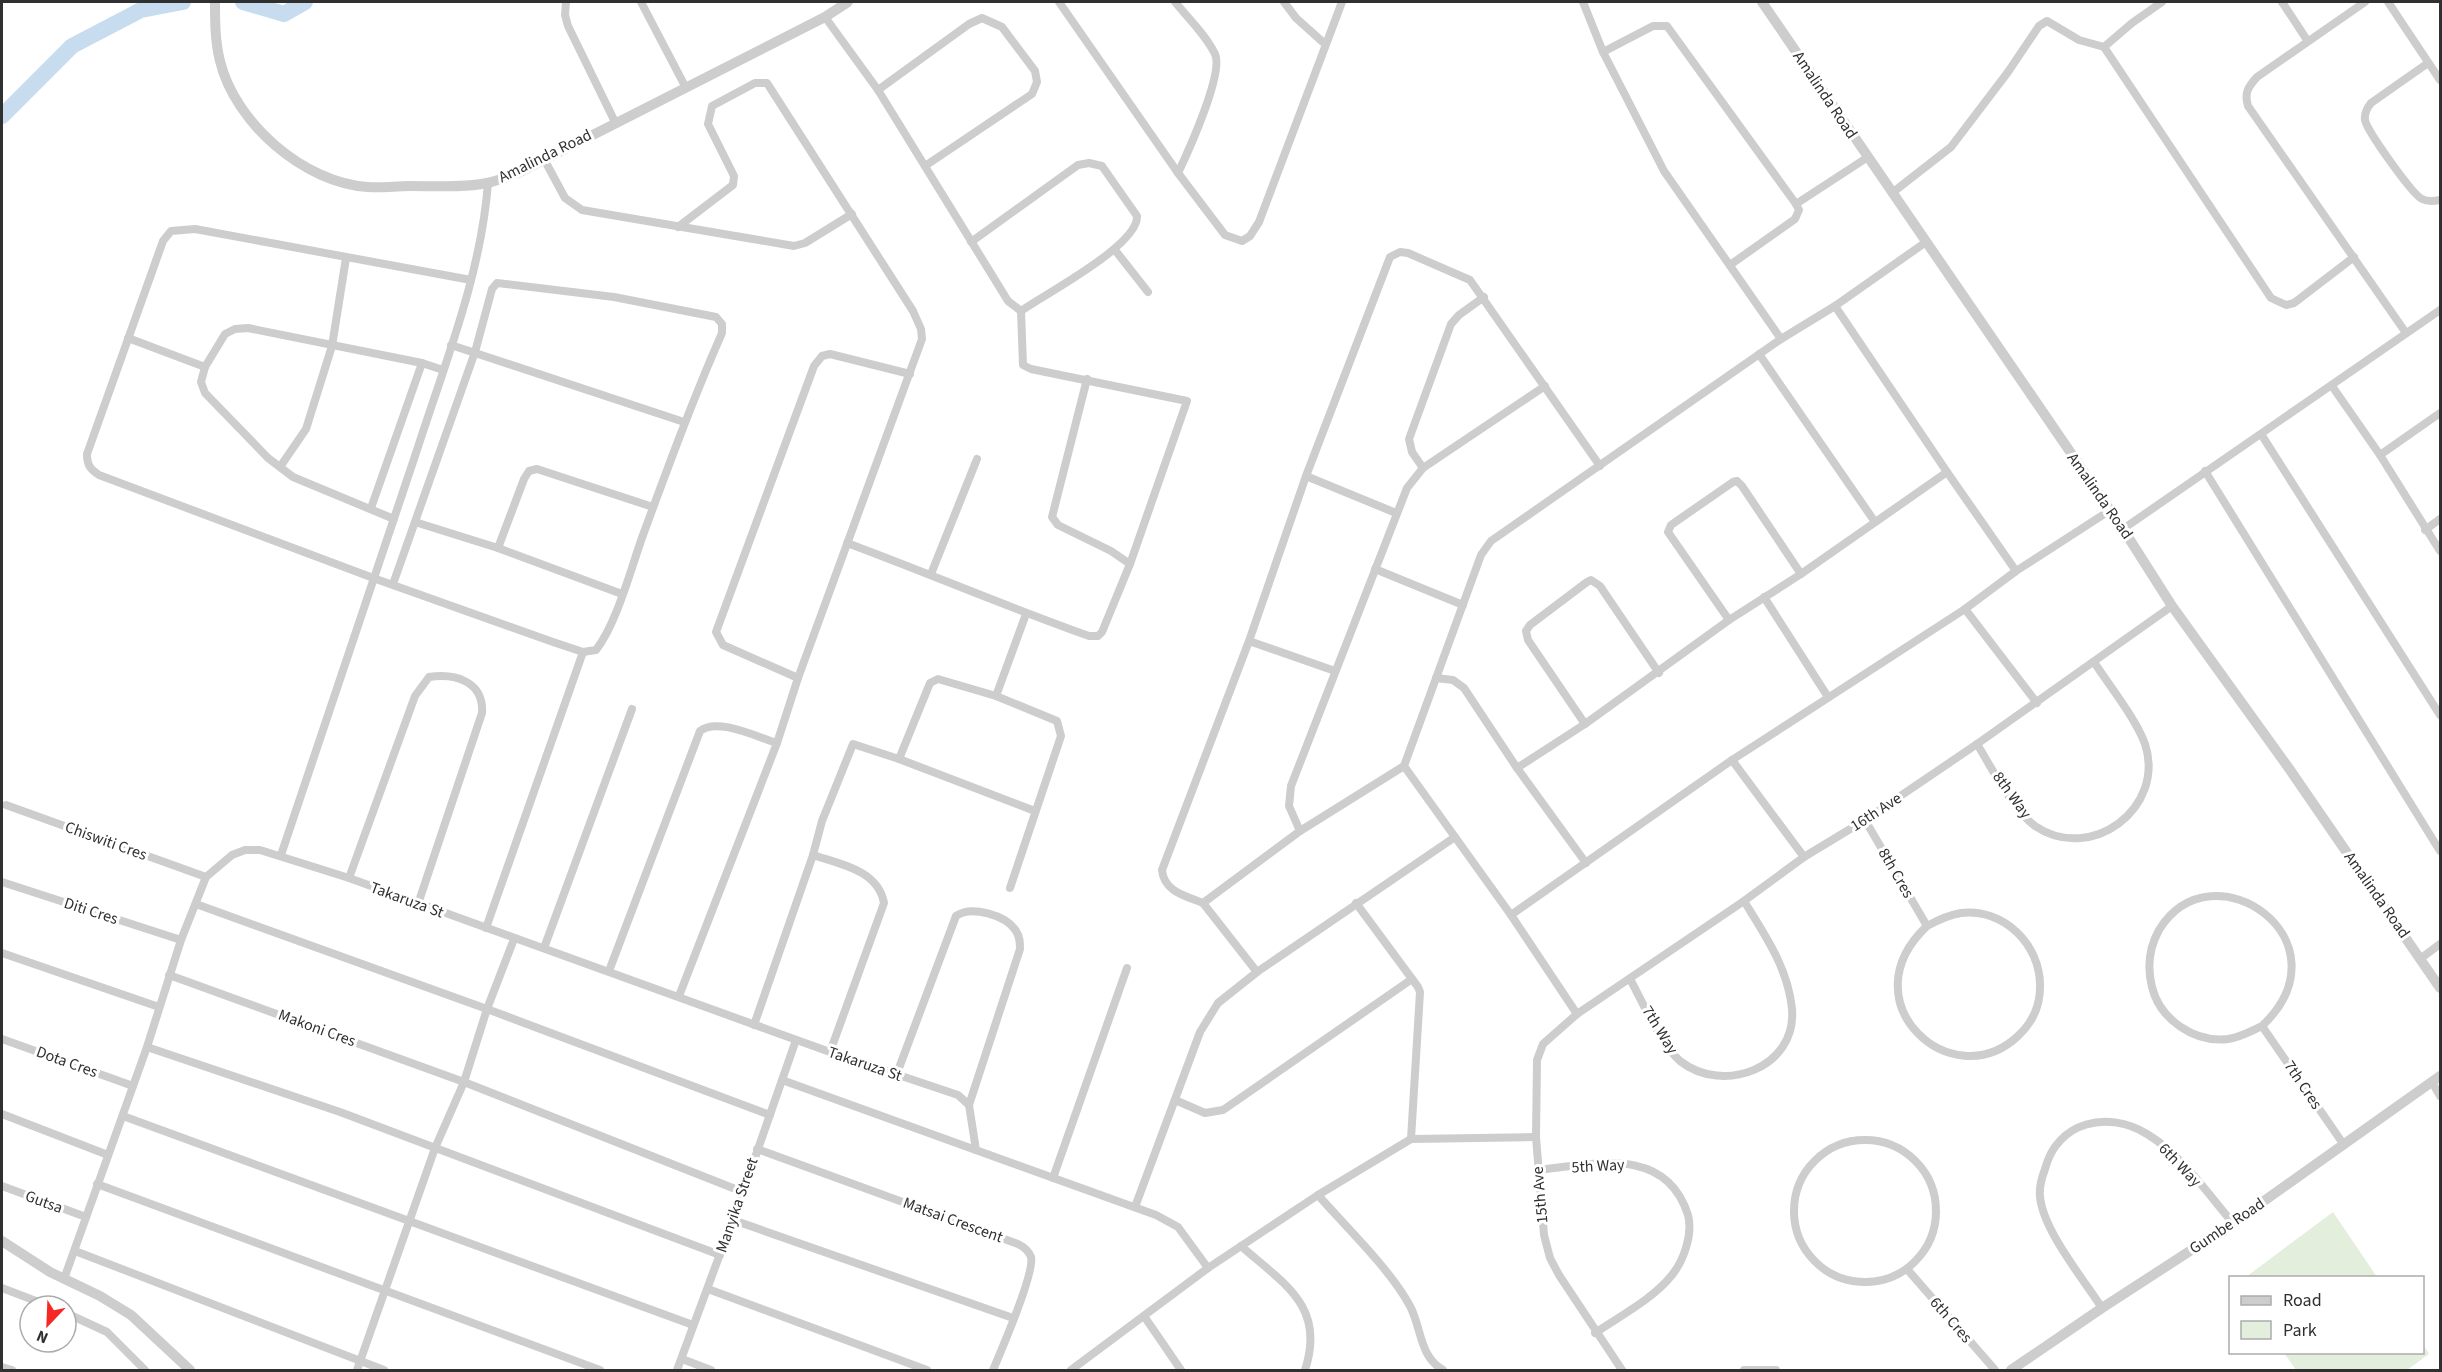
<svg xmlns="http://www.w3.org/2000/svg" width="2442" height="1372" font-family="'Source Sans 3',sans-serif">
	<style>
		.green { fill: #e4eedd }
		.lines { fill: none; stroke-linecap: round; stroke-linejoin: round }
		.river { stroke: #c7dcef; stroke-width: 16 }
		.minor { stroke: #cdcdcd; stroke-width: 8 }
		.tertiary { stroke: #cdcdcd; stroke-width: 10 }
		.labels { text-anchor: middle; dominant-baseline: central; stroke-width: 6; stroke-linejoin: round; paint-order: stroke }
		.street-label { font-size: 16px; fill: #303030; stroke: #fff }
	</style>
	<rect width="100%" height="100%" fill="#fff"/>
	<!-- green -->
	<g class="green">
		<path d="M2333,1212L2377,1277H2246Z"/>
		<path d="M2423,1344L2429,1354L2407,1370H2296L2284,1353L2422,1352Z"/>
	</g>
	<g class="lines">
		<!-- river -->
		<g class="river">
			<path d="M243,2L284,14L305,2"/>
			<path d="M2,116L72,46L141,10L183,2"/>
		</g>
		<!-- minor -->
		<g class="minor">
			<path d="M566,2L565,15L568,26L615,122"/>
			<path d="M641,2L686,88"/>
			<path d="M1059,2L1178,173L1225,235L1242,241L1250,236L1259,222L1342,2"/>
			<path d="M1175,2C1188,18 1206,35 1215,54C1224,73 1188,152 1178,173"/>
			<path d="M1284,2L1296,18L1325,44"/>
			<path d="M1583,2L1603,52L1664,171L1781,339"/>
			<path d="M2282,2L2307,40"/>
			<path d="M2365,2L2257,77C2248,87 2244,93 2248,106L2406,333"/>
			<path d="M2388,2L2440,80"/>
			<path d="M825,17L878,90L1008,301L1021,311C1045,294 1139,245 1137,216L1102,166L1089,163L1078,165L971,242"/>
			<path d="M2104,47L2271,298L2286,305L2294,303L2354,257"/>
			<path d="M1603,52L1653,26H1667L1796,204L1799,210L1795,219L1730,265"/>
			<path d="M2428,63L2371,103C2367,108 2364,113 2365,120C2367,131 2412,194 2422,199C2428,202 2435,201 2440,200"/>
			<path d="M878,90L969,24L982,18L1002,27L1035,71L1037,82L1032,94L925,166"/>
			<path d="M544,159L565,198L582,210L794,246L805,243L852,214"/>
			<path d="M1892,193L1951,147L2008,72L2039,26L2047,21L2079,40L2104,47L2132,23L2162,2"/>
			<path d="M1796,204L1868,157"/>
			<path d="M678,227L733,185L734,176L708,124L712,106L755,83H767L913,311L921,329L922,339L798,678L777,743L679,996"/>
			<path d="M1115,250L1148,292"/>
			<path d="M1835,306L1947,472"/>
			<path d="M128,338L205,367"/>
			<path d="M451,345L684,422"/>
			<path d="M1759,354L1875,522"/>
			<path d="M1087,379L1052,517L1058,525L1111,551L1130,564"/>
			<path d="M2332,386L2380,455L2440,551"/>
			<path d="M2261,434L2440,715"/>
			<path d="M2380,455L2440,413"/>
			<path d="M1600,466L1470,280L1408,253L1400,252L1390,257L1306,476L1249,641L1162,870C1164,892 1186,896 1203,903L1300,831L1404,766L1481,555L1491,541L1781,339L1835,306L1926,242"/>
			<path d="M280,467L306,429L332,346L346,258"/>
			<path d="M1423,468L1412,452L1409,439L1451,324L1459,315L1484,297"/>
			<path d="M2205,471L2440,851"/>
			<path d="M1306,476L1396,513"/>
			<path d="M371,508L422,363"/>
			<path d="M394,519L293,477L268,458L205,393L201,382L205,367L225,334L235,329L248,328L422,363L443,370"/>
			<path d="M415,522L498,548L622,594"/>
			<path d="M2123,529L2440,310"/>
			<path d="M2425,530L2440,519"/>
			<path d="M847,543C928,573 1007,607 1089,636H1098L1102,632L1130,564L1187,401L1031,369L1023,365L1021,311"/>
			<path d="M498,548L524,479L529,471L537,469L653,507"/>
			<path d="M1375,569L1463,605"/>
			<path d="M931,574L977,459"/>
			<path d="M393,584L475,352L492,289L497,283L614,297L716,317L722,324V333C693,399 668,467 643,535C631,568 617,623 596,650L583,652L553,642L376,579L99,475C90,469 87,465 87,454L163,241L171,231L195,229L471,280"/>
			<path d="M1764,597L1828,697"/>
			<path d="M1965,609L2037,703"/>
			<path d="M1729,620L1668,532L1671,525L1733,482L1737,481L1742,486L1801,574"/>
			<path d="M1249,641L1335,671"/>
			<path d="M798,678L723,645L716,632L814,366L822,356L830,354L910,374"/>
			<path d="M1436,678L1453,680L1464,688L1517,768L1586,863"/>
			<path d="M996,696L1026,614"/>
			<path d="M1585,724L1528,640L1526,631L1530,625L1587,582L1591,580L1600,586L1659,673"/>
			<path d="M1977,744C1992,768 2012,809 2035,826C2091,864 2166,808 2145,744C2136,719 2109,685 2094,662"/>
			<path d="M899,759L930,683L938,679L996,696L1057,721L1061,736L1010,888"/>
			<path d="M1732,760L1804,857"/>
			<path d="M1404,766L1511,915L1577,1014"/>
			<path d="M1517,768L1585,724L1729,620L1801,574L1947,472L2016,571"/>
			<path d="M6,805L206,877"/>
			<path d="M1865,820L1927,926C1846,1002 1952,1098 2018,1036C2032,1023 2040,1006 2040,987C2041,945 2004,908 1961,913C1948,915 1938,920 1927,926"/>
			<path d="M1300,831L1289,806L1291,786L1407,488L1423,468L1545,386"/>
			<path d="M281,855C327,721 372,586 417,450C445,363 481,275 488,183"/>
			<path d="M813,855L822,821L853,744L899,759L1035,811"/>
			<path d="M349,878L415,696L429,677C456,673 484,682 482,713L418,904"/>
			<path d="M2,882L181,940"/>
			<path d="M1203,903L1257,972"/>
			<path d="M1356,903L1418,987L1420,992L1411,1139"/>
			<path d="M196,904L487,1009L770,1115"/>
			<path d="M1511,915L1732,760L1965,609L2016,571L2109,511"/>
			<path d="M486,928L583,652"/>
			<path d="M544,948L632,709"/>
			<path d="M2,953L159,1007"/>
			<path d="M2420,959L2440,944"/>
			<path d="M609,971L700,731C717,717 757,737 777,743"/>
			<path d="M169,975L464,1082L743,1192"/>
			<path d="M1630,979C1642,1001 1662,1046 1680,1061C1723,1095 1797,1068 1792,1009C1788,968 1765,935 1744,901"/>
			<path d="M754,1025L813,855C840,864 878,870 884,903L830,1052"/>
			<path d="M2262,1026C2251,1031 2241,1037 2228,1039C2195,1043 2160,1020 2152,987C2147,967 2149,948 2159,930C2213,843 2352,941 2262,1026L2344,1145"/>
			<path d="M2,1039L133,1086"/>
			<path d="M147,1047L340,1112L720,1255"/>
			<path d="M896,1076L956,916C971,905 1006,915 1016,931C1020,937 1020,943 1020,949L969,1105"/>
			<path d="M782,1080L1156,1215L1178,1227L1208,1268"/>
			<path d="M2432,1082L2440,1096"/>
			<path d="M1175,1100L1205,1113L1223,1110L1412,979"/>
			<path d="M2,1114L108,1155"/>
			<path d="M123,1116L693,1325"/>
			<circle cx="1865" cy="1211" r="71"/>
			<path d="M757,1149L1018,1244C1024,1247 1029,1251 1031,1257C1035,1273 1001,1351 993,1370"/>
			<path d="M1538,1170C1594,1164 1666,1145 1688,1215C1693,1234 1684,1260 1672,1275C1653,1299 1620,1316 1595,1333"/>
			<path d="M1053,1178L1127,968"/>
			<path d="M97,1184L600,1370"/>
			<path d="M2,1186L86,1217"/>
			<path d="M1318,1195C1346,1227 1390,1269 1410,1306C1422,1329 1419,1356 1443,1370"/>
			<path d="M1135,1207L1200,1032L1218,1003L1257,972L1455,837"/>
			<path d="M733,1220L1013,1318"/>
			<path d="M1241,1246C1284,1284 1326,1306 1305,1370"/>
			<path d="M75,1251L384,1370"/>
			<path d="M1907,1269L1995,1370"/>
			<path d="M64,1279L147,1047L181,940L206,877L232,855L245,850H260L349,878L830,1052L958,1095L969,1105L976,1150"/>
			<path d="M2,1288L49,1306"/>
			<path d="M708,1289L927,1370"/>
			<path d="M2102,1308C2084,1280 2042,1229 2040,1196C2039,1187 2042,1177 2045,1169C2057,1121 2109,1110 2147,1134C2182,1155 2207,1193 2233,1223"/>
			<path d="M66,1313L107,1332L145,1370"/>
			<path d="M1144,1316L1181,1370"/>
			<path d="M682,1359L711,1370"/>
			<path d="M2,1367L12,1370"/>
			<path d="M357,1370L435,1148L464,1082L487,1009L514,939"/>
			<path d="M677,1370L743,1192L796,1040"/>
			<path d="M1071,1370L1208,1268L1318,1195L1411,1139L1536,1137"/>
			<path d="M1622,1370L1559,1275L1550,1258L1544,1235L1536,1137L1537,1060L1543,1044L1577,1014L1744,901L1804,857L1865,820L1977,744L2172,606"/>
			<path d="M1744,1370H1776"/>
		</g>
		<!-- tertiary -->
		<g class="tertiary">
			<path d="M215,2C215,22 215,41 220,61C235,123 304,183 368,187C382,188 396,186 410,186C435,186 462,188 487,183C498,181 508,176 518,173L825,17L848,2"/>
			<path d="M1762,2L2123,529L2172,606L2288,767L2440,988"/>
			<path d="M2,1241L50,1272L100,1296L131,1315L190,1370"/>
			<path d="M2011,1370L2102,1308L2233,1223L2440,1076"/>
		</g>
	</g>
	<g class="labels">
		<!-- street labels -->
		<g class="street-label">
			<text transform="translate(1825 95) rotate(56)">Amalinda Road</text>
			<text transform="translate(545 156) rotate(-26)">Amalinda Road</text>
			<text transform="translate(2100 496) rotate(55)">Amalinda Road</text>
			<text transform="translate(2012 795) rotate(54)">8th Way</text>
			<text transform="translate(1876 812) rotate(-33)">16th Ave</text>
			<text transform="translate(106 841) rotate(20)">Chiswiti Cres</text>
			<text transform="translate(1896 873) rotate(60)">8th Cres</text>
			<text transform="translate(2377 895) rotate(55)">Amalinda Road</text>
			<text transform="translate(407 900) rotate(20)">Takaruza St</text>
			<text transform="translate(91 911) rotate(18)">Diti Cres</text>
			<text transform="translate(317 1028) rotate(20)">Makoni Cres</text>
			<text transform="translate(1660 1030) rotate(58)">7th Way</text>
			<text transform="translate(67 1062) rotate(20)">Dota Cres</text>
			<text transform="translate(865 1064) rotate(19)">Takaruza St</text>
			<text transform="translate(2303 1085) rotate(56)">7th Cres</text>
			<text transform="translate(2180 1165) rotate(46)">6th Way</text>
			<text transform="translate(1598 1166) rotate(-3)">5th Way</text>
			<text transform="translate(1540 1195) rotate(-95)">15th Ave</text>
			<text transform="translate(44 1202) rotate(20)">Gutsa</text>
			<text transform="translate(737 1205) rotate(-71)">Manyika Street</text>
			<text transform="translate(953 1220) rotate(20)">Matsai Crescent</text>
			<text transform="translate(2227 1226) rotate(-34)">Gumbe Road</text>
			<text transform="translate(1951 1320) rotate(49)">6th Cres</text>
		</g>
	</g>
	<!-- border -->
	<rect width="2442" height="1372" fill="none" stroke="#303030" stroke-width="6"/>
	<!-- legend -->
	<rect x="2229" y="1276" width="195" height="78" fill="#ffffff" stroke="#acacac" stroke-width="1.5"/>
	<rect x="2241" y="1296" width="30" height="9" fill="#cdcdcd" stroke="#acacac" stroke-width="1.5"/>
	<text x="2283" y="1306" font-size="18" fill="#303030">Road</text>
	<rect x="2241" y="1321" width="30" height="18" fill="#e4eedd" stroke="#acacac" stroke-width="1.5"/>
	<text x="2283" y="1336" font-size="18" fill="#303030">Park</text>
	<!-- north arrow -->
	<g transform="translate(48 1324) rotate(203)"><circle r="28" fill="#ffffff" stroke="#acacac" stroke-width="1.5"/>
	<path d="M0-4.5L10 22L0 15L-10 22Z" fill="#f52824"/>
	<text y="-9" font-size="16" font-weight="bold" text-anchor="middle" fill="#303030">N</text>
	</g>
</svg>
